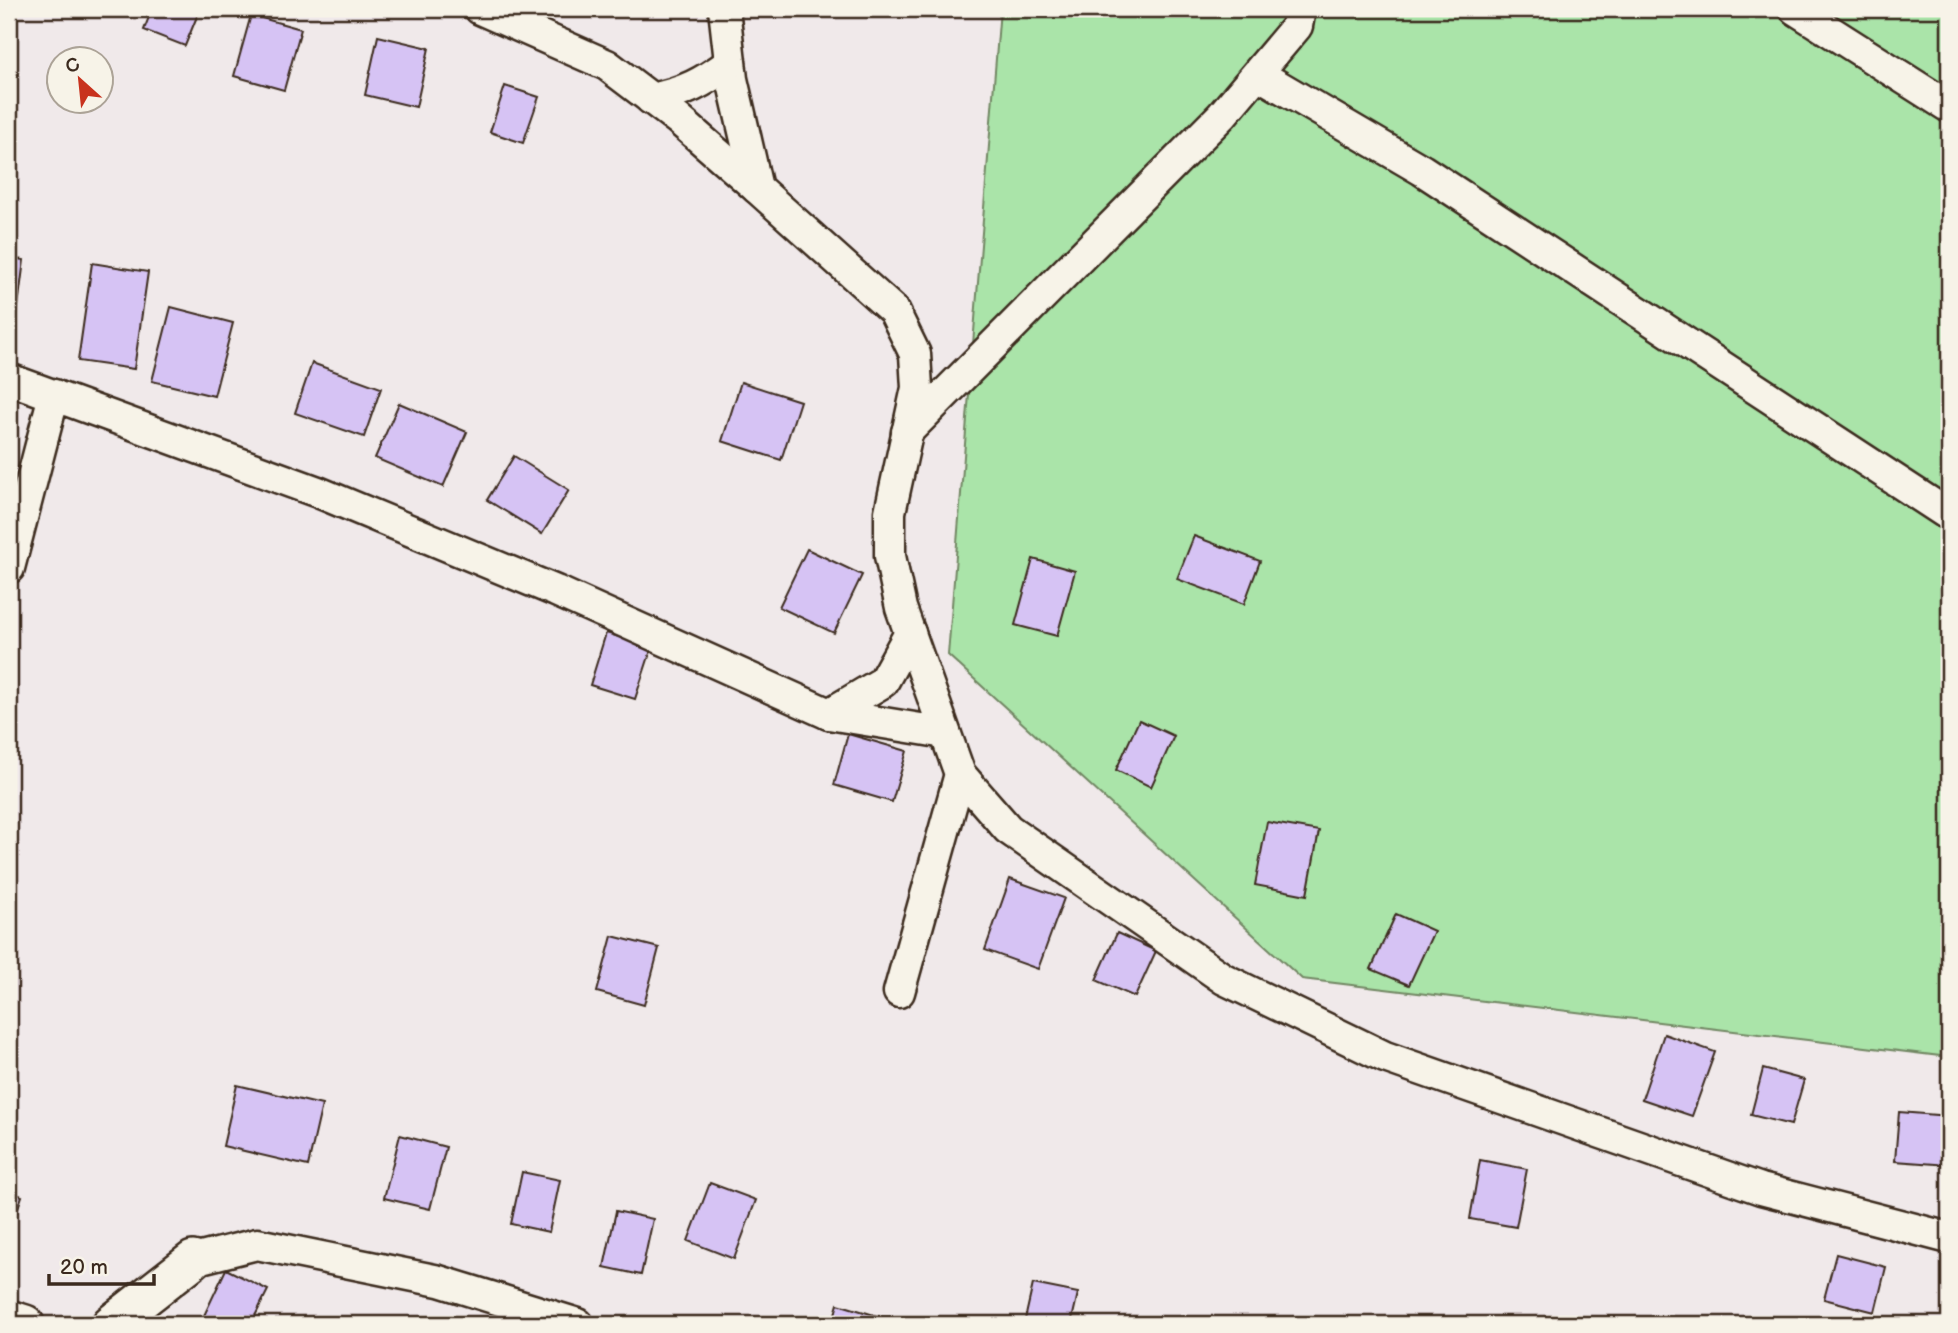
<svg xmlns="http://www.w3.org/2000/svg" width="1958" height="1333" font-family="'Balsamiq Sans',sans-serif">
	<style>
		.green { fill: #aae4a9; stroke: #728764; stroke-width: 2 }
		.building { fill: #d6c3f4; stroke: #3b2a1e; stroke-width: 2 }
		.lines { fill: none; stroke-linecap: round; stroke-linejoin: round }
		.minor-casing { stroke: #3b2a1e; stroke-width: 35 }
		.tertiary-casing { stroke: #3b2a1e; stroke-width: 42 }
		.minor { stroke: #f7f3e8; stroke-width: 30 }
		.tertiary { stroke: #f7f3e8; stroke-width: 37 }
	</style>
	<rect width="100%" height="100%" fill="#f0e9ea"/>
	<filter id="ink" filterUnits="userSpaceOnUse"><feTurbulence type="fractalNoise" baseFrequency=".0143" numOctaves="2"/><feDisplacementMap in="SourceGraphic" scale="14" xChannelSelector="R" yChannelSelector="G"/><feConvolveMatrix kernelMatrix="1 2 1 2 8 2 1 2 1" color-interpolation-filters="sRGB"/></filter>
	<g filter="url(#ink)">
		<!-- green -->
		<path class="green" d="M1000,9H1949V1057L1302,979L948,655Z"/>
		<!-- building -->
		<g class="building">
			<path d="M152,9H200L185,46L144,30Z"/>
			<path d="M251,15L301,29L284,90L234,76Z"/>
			<path d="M378,36L429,48L416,107L365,95Z"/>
			<path d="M505,86L539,97L523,143L490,132Z"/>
			<path d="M9,258L24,260L16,322L9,321Z"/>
			<path d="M92,263L148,272L134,369L78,361Z"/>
			<path d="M171,307L233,323L214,396L152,381Z"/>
			<path d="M312,363L381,388L364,437L295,413Z"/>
			<path d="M741,382L800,401L781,460L722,441Z"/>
			<path d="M399,403L467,432L443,487L375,458Z"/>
			<path d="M514,456L569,490L542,534L487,500Z"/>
			<path d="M1194,536L1260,561L1244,604L1177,579Z"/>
			<path d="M807,549L862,575L834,633L779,607Z"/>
			<path d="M1033,559L1075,571L1057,636L1015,625Z"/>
			<path d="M606,633L652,647L635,699L590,685Z"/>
			<path d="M1139,720L1174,736L1151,787L1116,770Z"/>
			<path d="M848,734L907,751L892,802L834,785Z"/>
			<path d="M1267,822L1319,831L1307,895L1255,885Z"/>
			<path d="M1010,879L1064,898L1038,969L985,950Z"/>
			<path d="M1396,914L1434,931L1409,985L1371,969Z"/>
			<path d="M1117,933L1156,951L1135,997L1096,980Z"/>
			<path d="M612,936L659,948L644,1005L597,992Z"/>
			<path d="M1664,1034L1715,1052L1692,1116L1642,1099Z"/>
			<path d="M1763,1069L1804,1080L1791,1125L1751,1115Z"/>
			<path d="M237,1085L322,1105L308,1166L223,1146Z"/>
			<path d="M1899,1112L1949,1116V1165L1895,1161Z"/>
			<path d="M400,1135L446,1147L430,1209L384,1198Z"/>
			<path d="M1480,1160L1527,1169L1516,1227L1470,1219Z"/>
			<path d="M522,1172L560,1180L549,1232L511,1224Z"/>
			<path d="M710,1183L756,1200L734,1259L688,1241Z"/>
			<path d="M9,1191L22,1196L9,1234Z"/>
			<path d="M616,1211L653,1219L641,1275L604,1267Z"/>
			<path d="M1836,1254L1886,1267L1875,1312L1824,1299Z"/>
			<path d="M226,1269L268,1290L251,1324H200Z"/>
			<path d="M1033,1284L1078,1293L1071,1324H1024Z"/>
			<path d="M838,1304L887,1319L885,1324H832Z"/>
		</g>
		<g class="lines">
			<!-- minor casing -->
			<g class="minor-casing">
				<g id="minor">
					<path d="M480,9L607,65L678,119L757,188"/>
					<path d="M724,9L732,79L757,188L894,311L915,354L917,388L890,512V556L901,608L960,774L1008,829L1224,979L1385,1057L1761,1189L1949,1238"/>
					<path d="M1795,9L1949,107"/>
					<path d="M1258,74L1422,170L1949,515"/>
					<path d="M651,99C686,92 702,83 730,63"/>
					<path d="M9,379L318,492L556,591L829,714L945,733"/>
					<path d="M907,432L1222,115L1297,26L1300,9"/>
					<path d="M9,568L54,395"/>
					<path d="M829,714L883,682L910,633"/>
					<path d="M899,992L960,774"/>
					<path d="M193,1260L257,1244L439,1281L578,1324"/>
				</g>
			</g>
			<!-- tertiary casing -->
			<g class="tertiary-casing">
				<g id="tertiary">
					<path d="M9,1319L25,1324"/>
					<path d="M111,1324L193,1260"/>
				</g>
			</g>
			<!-- minor -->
			<use href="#minor" class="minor"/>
			<!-- tertiary -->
			<use href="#tertiary" class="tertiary"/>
		</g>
	</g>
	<!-- margin -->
	<rect width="1958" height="1333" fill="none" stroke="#f7f3e8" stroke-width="35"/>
	<rect x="18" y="18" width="1923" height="1298" fill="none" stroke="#3b2a1e" stroke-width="2.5" filter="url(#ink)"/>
	<!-- north arrow -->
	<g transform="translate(80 80) rotate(333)"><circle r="33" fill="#f7f3e8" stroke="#aca397" stroke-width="2"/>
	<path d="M0-5L12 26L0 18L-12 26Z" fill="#c8321e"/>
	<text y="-10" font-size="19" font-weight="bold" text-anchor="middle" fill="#3b2a1e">С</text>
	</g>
	<!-- scale -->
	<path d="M49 1274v10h105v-10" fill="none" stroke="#3b2a1e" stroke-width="3.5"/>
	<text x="60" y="1274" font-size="21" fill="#3b2a1e" stroke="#f7f3e8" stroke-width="5" paint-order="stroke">20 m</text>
</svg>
